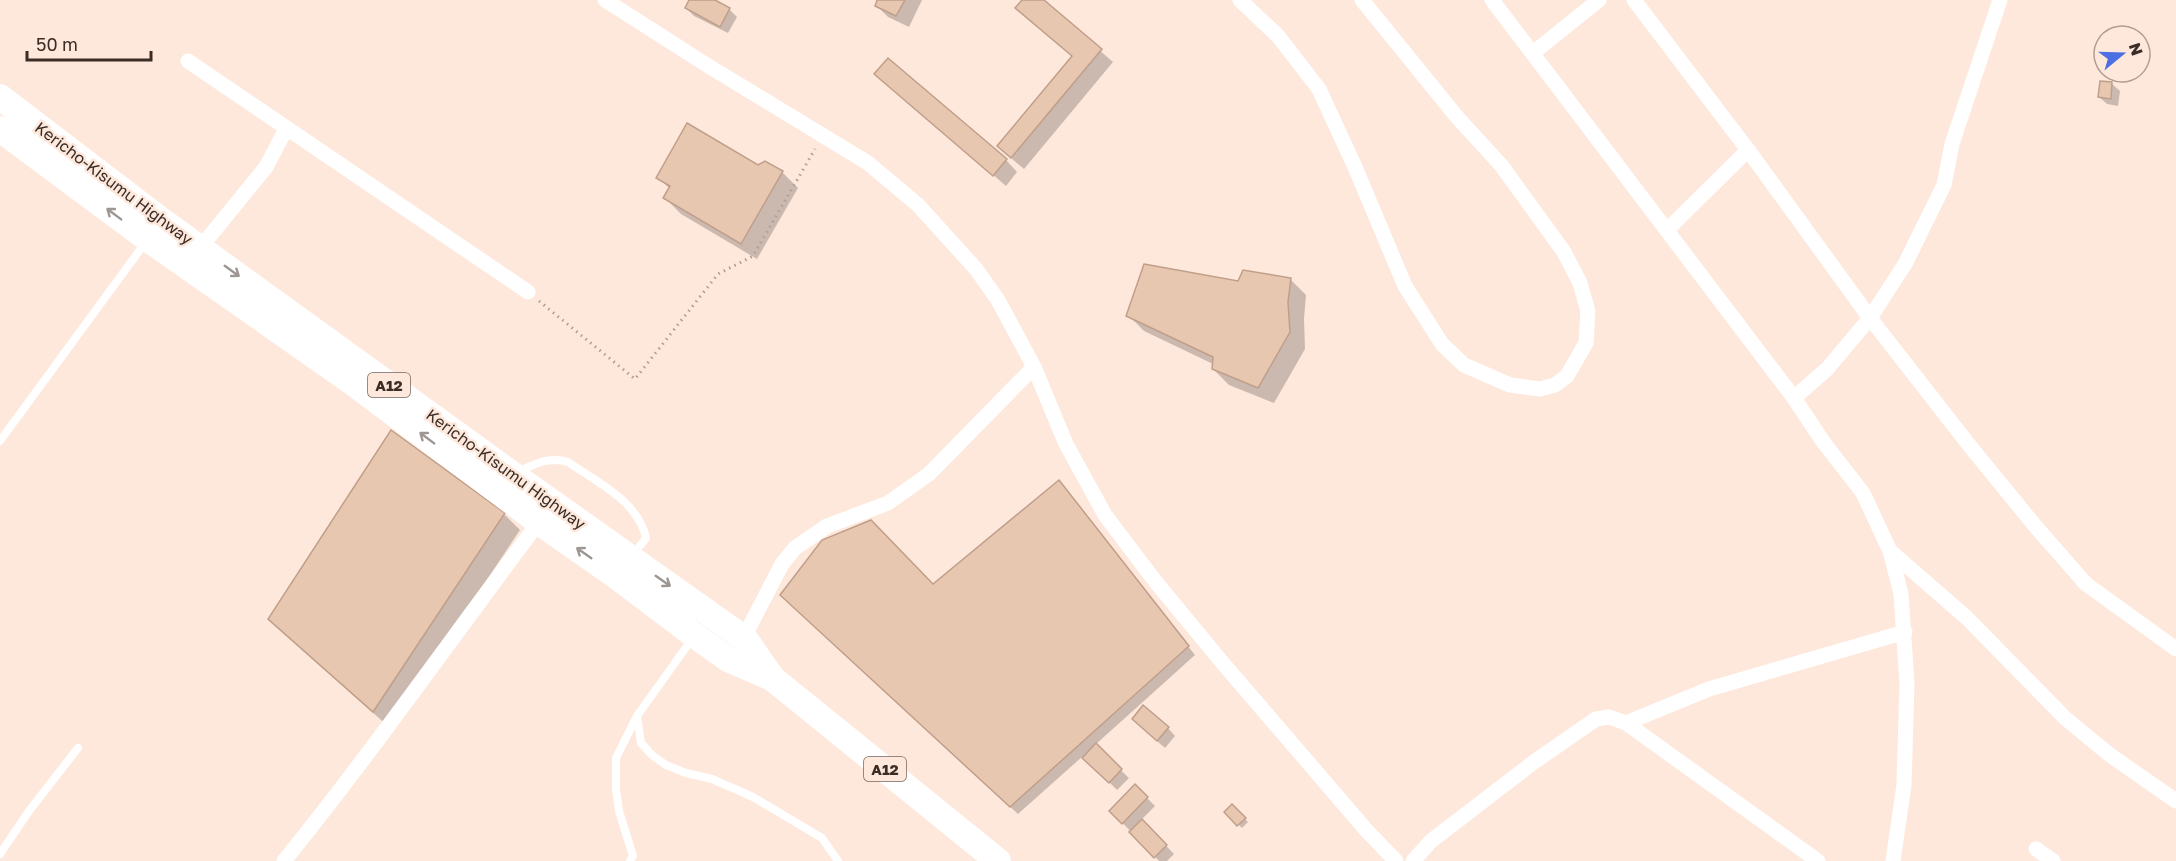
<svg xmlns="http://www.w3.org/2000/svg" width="2176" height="861" font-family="'Golos Text',sans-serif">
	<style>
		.shadow { fill: #0003 }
		.building { fill: #e8c7b1; stroke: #c09f8a; stroke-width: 1.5 }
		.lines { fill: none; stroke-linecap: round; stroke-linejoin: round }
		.path { stroke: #b19e94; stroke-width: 3; stroke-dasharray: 1.5 4.5; stroke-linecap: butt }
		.service { stroke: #fff; stroke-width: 8 }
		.minor { stroke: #fff; stroke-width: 15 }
		.trunk { stroke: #fff; stroke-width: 26 }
		.oneway { stroke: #9d9692 }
		.labels { text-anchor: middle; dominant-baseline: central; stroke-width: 5; stroke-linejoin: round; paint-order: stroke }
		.shield { fill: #fee8dc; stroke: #76655d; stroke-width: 1.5 }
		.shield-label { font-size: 15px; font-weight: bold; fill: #3b2d26 }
		.street-label { font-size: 16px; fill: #3b2d26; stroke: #fee8dc }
	</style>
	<rect width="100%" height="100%" fill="#fee8dc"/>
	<!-- shadow -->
	<g class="shadow">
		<path d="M691,0H712L729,9L737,17L728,33L694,16L686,8Z"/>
		<path d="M879,0H922L909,27L888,17L876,5Z"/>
		<path d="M1024,0H1042L1113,62L1024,169L1011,158L1073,57L1029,20Z"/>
		<path d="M876,74L1006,160L1017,172L1006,186Z"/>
		<path d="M2112,84L2120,91L2118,106L2107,104L2099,97Z"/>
		<path d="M758,166L782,172L798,188L757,259L681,214L665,198L670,189L658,177Z"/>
		<path d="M1290,279L1306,295L1304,319L1305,349L1274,403L1229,385L1213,369V364L1144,331L1128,315L1239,282Z"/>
		<path d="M1066,490L1195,655L1095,745L1129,778L1117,790L1083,756L1018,814L790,602L933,586Z"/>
		<path d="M504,514L520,530L389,727L286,635Z"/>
		<path d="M1141,727L1168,728L1175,736L1165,748Z"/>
		<path d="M1135,786L1155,806L1141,820L1174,854L1167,861H1159L1111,811Z"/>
		<path d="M1232,806L1248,822L1242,828L1226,812Z"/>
	</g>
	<!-- building -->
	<g class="building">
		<path d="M689,0H715L730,8L720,27L685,8Z"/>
		<path d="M877,0H905L896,16L875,6Z"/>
		<path d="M1022,0H1044L1102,49L1011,158L997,146L1072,56L1015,8Z"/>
		<path d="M888,58L1007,159L993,176L874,74Z"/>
		<path d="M2100,81L2112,82L2111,99L2098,97Z"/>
		<path d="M687,123L758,165L765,161L783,171L741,244L663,198L670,186L656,178Z"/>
		<path d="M1144,264L1238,281L1243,270L1291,278L1288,302L1290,332L1258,388L1212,369L1213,357L1126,316Z"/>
		<path d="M391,430L505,513L373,712L268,619Z"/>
		<path d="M1059,480L1189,646L1010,807L780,595L822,540L871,520L933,584Z"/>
		<path d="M1143,705L1169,727L1157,741L1132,719Z"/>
		<path d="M1096,743L1122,769L1109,783L1082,758Z"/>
		<path d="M1135,784L1148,797L1122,824L1109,811Z"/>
		<path d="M1232,804L1246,818L1237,826L1224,812Z"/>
		<path d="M1142,819L1167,845L1154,858L1129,832Z"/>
	</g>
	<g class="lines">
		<!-- path -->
		<path class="path" d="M539,301L635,379L718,274L753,256L815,149"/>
		<!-- service -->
		<g class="service">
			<path d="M0,441L145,243"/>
			<path d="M517,472C535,464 549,456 568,462C598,483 638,501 646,538L632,556"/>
			<path d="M637,716L641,743L652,755L666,765L686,773L712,779L753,797L822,838L838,861"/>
			<path d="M0,854L29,811L78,748"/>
			<path d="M630,861L633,856L619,811L616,790V758L637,716L692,639"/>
		</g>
		<!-- minor -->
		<g class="minor">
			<path d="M605,0L710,67L868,163L918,205L976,269L998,300L1034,367L1066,444L1105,515L1155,581L1221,661L1367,831L1396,861"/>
			<path d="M1240,0L1278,36L1319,89L1355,167L1405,286L1442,344L1464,365L1510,385L1540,389L1555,385L1567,376L1586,343L1588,311L1580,283L1564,252L1501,165L1457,117L1362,0"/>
			<path d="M1492,0L1794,398L1824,443L1863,493L1890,551L1901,594L1907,684L1904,785L1893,861"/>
			<path d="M1634,0L1748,150L1667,230"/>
			<path d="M1533,53L1599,0"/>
			<path d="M188,61L528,292"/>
			<path d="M1748,150L1870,318L1969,445L2036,527L2086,584L2176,649"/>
			<path d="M200,248L266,167L286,129"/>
			<path d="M1794,398L1827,369L1870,318L1905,264L1944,185L1952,144L2000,0"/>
			<path d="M1890,551L1967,618L2065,718L2110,755L2176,801"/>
			<path d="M741,643L782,564L795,548L827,526L888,503L929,474L1034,367"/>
			<path d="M1626,723L1709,689L1905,632"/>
			<path d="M2036,849L2053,861"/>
			<path d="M284,861C373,751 454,635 539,522"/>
			<path d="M1413,861L1431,841L1461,818L1534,762L1596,719L1609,717L1626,723L1818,861"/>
		</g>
		<!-- trunk -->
		<g class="trunk">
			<path d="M0,97L161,220L512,474L745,639L772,678"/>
			<path d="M0,129L148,239L352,382L539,522L612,573L694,635L728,659L772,678L998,861"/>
		</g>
	</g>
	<!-- one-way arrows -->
	<defs><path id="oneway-shaft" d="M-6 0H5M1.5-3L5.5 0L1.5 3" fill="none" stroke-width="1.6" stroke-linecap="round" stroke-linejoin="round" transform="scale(1.5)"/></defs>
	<g class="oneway">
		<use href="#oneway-shaft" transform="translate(114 214) rotate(-143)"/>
		<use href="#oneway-shaft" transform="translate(232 271) rotate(36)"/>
		<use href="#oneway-shaft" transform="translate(427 438) rotate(-143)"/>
		<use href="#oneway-shaft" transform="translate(584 553) rotate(-145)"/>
		<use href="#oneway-shaft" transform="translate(663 581) rotate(35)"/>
	</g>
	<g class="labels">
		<!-- shield labels -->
		<g class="shield">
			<rect x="368" y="373" width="42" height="24" rx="4.5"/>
			<rect x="864" y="757" width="42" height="24" rx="4.5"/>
		</g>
		<g class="shield-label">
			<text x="389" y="385">A12</text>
			<text x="885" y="769">A12</text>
		</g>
		<!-- street labels -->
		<g class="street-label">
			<text transform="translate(114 183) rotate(37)">Kericho-Kisumu Highway</text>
			<text transform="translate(506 469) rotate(36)">Kericho-Kisumu Highway</text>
		</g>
	</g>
	<!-- north arrow -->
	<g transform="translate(2122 54) rotate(71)"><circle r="28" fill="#fee8dc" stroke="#b09d93" stroke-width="1.5"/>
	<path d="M0-4.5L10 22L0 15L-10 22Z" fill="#4c6fe3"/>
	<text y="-9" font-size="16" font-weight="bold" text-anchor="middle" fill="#3b2d26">N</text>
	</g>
	<!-- scale -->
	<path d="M27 51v9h124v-9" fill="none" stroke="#3b2d26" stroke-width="3"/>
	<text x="36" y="51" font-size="18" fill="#3b2d26" stroke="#fee8dc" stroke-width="4.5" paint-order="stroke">50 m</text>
</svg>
